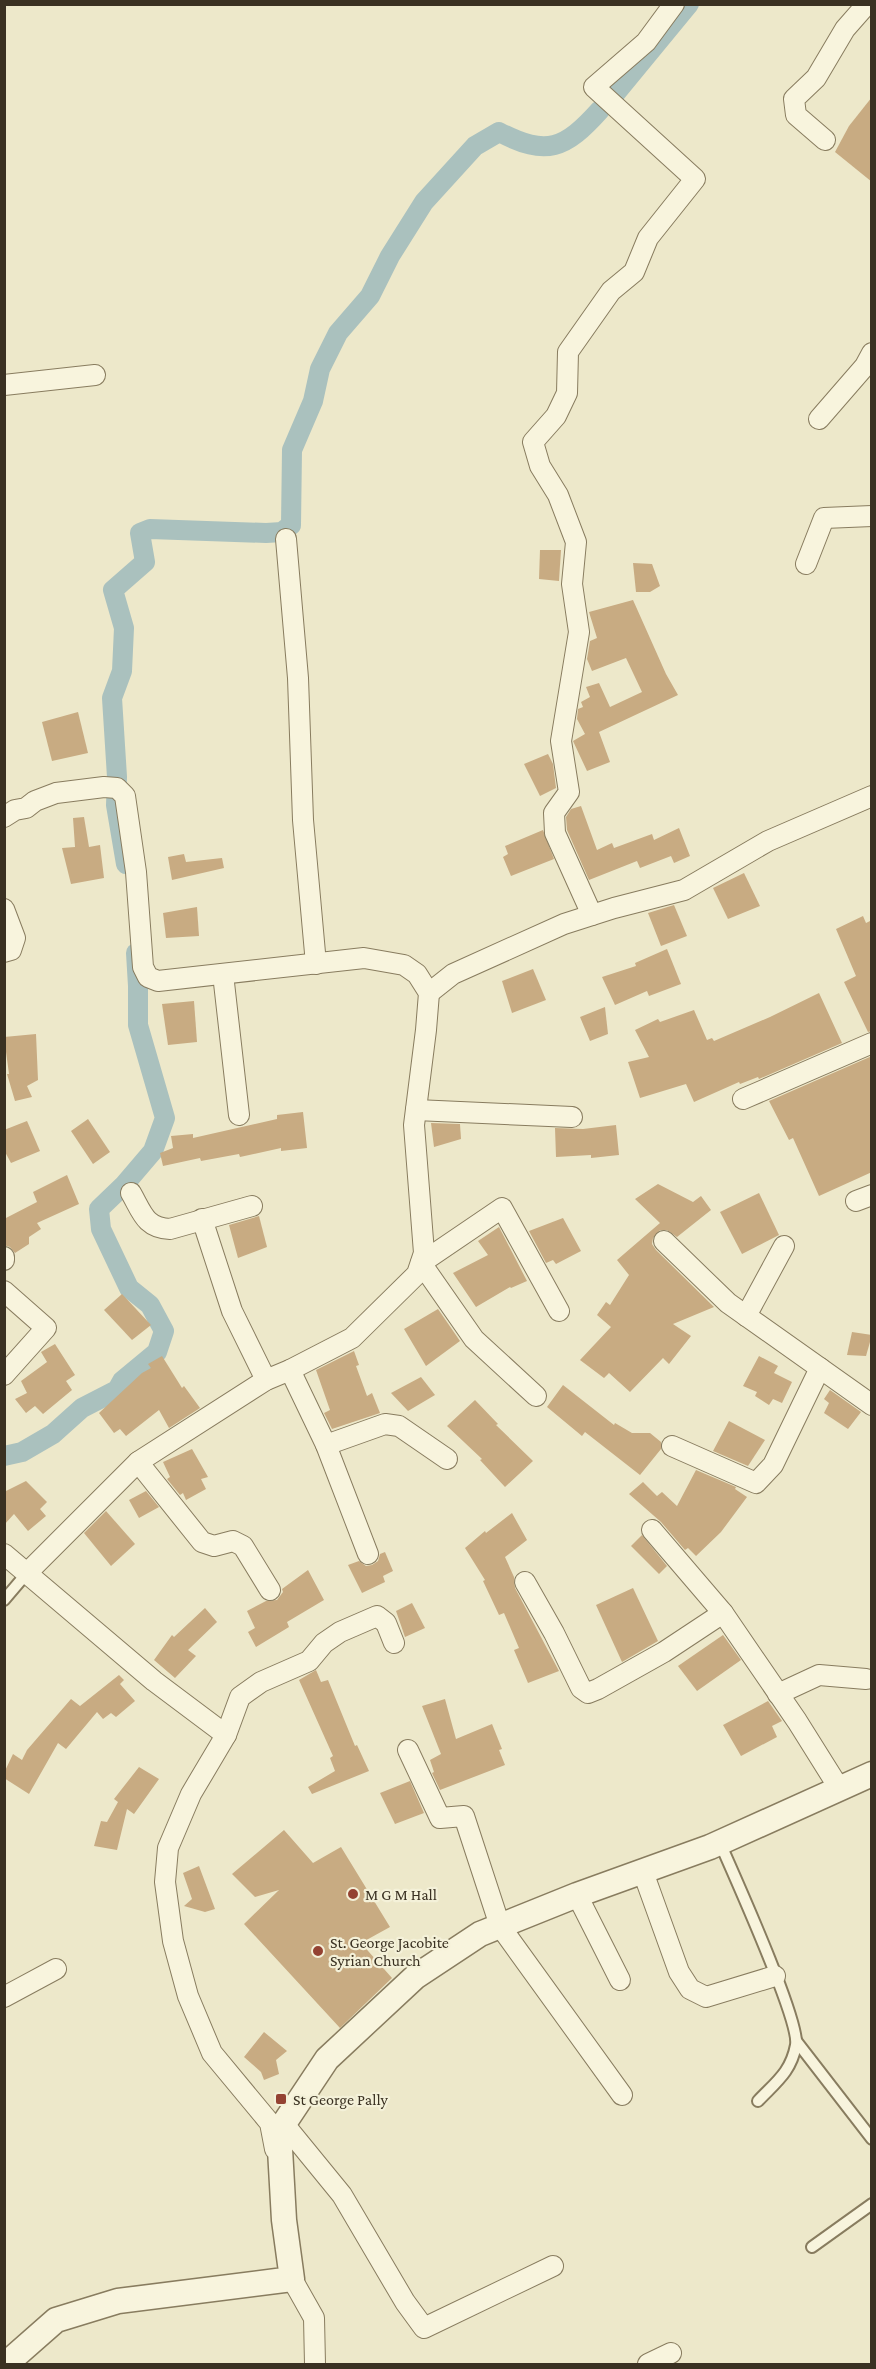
<svg xmlns="http://www.w3.org/2000/svg" width="876" height="2369" font-family="'Crimson Pro',serif">
	<style>
		.lines { fill: none; stroke-linecap: round; stroke-linejoin: round }
		.canal { stroke: #aac1be; stroke-width: 20 }
		.building { fill: #c8ab82 }
		.service-casing { stroke: #887c5f; stroke-width: 14 }
		.minor-casing { stroke: #887c5f; stroke-width: 22 }
		.tertiary-casing { stroke: #887c5f; stroke-width: 27 }
		.service { stroke: #f8f4dd; stroke-width: 10 }
		.minor { stroke: #f8f4dd; stroke-width: 20 }
		.tertiary { stroke: #f8f4dd; stroke-width: 24 }
		.poi-dot { fill: #944232; stroke: #f4f1d9; stroke-width: 2 }
		.labels { text-anchor: middle; dominant-baseline: central; stroke-width: 4.5; stroke-linejoin: round; paint-order: stroke }
		.poi-label { font-size: 16px; fill: #3a3122; stroke: #f4f1d9; text-anchor: start }
	</style>
	<rect width="100%" height="100%" fill="#ede8ca"/>
	<g class="lines">
		<!-- canal -->
		<g class="canal">
			<path d="M615,94L689,4"/>
			<path d="M126,864L116,805L117,777L112,698L122,671L124,628L113,590L145,562L140,533L150,529L266,533L282,532L291,525L292,450L313,401L320,369L338,333L370,296L390,256L424,202L475,146L499,132C547,157 565,149 600,110"/>
			<path d="M4,1456L22,1452L53,1434L82,1408L117,1390L122,1381L157,1352L164,1331L150,1305L129,1288L101,1229L99,1209L124,1185L153,1151L165,1118L138,1025V986L136,953"/>
		</g>
	</g>
	<!-- building -->
	<g class="building">
		<path d="M872,97V182L835,152L849,126Z"/>
		<path d="M540,550H561L559,581L539,579Z"/>
		<path d="M633,563L652,564L660,586L650,592H636Z"/>
		<path d="M633,600L666,674L678,695L599,732L610,762L587,771L573,741L585,734L577,719L578,709L583,707L581,702L590,697L586,687L599,683L610,707L642,692L626,658L592,671L587,659L590,641L597,638L589,612Z"/>
		<path d="M78,712L88,753L52,761L42,722Z"/>
		<path d="M548,754L553,764L556,788L540,796L524,764Z"/>
		<path d="M581,806L597,850L612,843L614,848L652,834L654,840L679,828L690,856L674,863L671,856L640,868L637,861L589,880L567,830L566,817L571,809Z"/>
		<path d="M84,817L89,847L100,845L104,878L71,884L62,848L75,847L73,818Z"/>
		<path d="M543,830L554,859L511,876L503,857L508,854L505,846Z"/>
		<path d="M184,854L186,862L222,858L224,868L172,880L168,857Z"/>
		<path d="M744,873L760,906L728,919L713,888Z"/>
		<path d="M674,905L687,936L661,946L648,913Z"/>
		<path d="M197,907L199,936L166,938L163,913Z"/>
		<path d="M863,916L866,923L872,920V1031L868,1032L844,982L856,976L836,929Z"/>
		<path d="M667,949L681,984L649,996L647,991L615,1005L602,977L636,966L635,963Z"/>
		<path d="M533,969L546,1000L512,1013L502,981Z"/>
		<path d="M819,993L842,1043L759,1079L758,1077L740,1084L739,1082L694,1102L686,1084L640,1098L628,1062L649,1057L635,1030L658,1019L660,1022L694,1010L707,1040L712,1038L714,1041L770,1017Z"/>
		<path d="M194,1001L197,1042L168,1045L162,1004Z"/>
		<path d="M605,1007L608,1034L590,1041L580,1017Z"/>
		<path d="M36,1034L38,1080L27,1086L32,1097L15,1101L7,1074H9L4,1037Z"/>
		<path d="M872,1056V1172L819,1196L793,1138L789,1140L769,1101Z"/>
		<path d="M303,1112L307,1148L281,1151V1148L240,1157L239,1154L201,1161L200,1158L163,1166L160,1153L173,1148L171,1136L193,1134V1138L277,1119V1115Z"/>
		<path d="M88,1119L110,1152L93,1164L71,1131Z"/>
		<path d="M27,1121L40,1151L11,1163L4,1150V1130Z"/>
		<path d="M431,1123L460,1124L461,1139L434,1147Z"/>
		<path d="M616,1125L619,1155L591,1158V1155L556,1157L555,1128L583,1129Z"/>
		<path d="M67,1175L79,1204L37,1223L41,1229L29,1237V1244L15,1253L10,1247L4,1245V1219L37,1202L33,1192Z"/>
		<path d="M658,1184L693,1202L701,1196L711,1210L677,1237L667,1230H660L653,1238L652,1244L656,1250L714,1307L673,1324L691,1336L669,1364L663,1358L630,1392L609,1373L604,1378L580,1360L611,1327L597,1315L606,1302L610,1305L629,1275L617,1260L660,1223L635,1199Z"/>
		<path d="M759,1193L779,1235L742,1254L720,1212Z"/>
		<path d="M259,1216L267,1247L238,1258L229,1225Z"/>
		<path d="M563,1218L581,1251L556,1264L553,1260L546,1263L529,1231Z"/>
		<path d="M499,1227L527,1281L511,1288L510,1287L476,1307L453,1273L488,1255L478,1241Z"/>
		<path d="M122,1294L151,1325L132,1340L104,1310Z"/>
		<path d="M438,1309L460,1341L426,1366L404,1329Z"/>
		<path d="M852,1332L872,1335L866,1356L847,1355Z"/>
		<path d="M55,1344L75,1375L66,1381L72,1390L43,1414L35,1406L26,1413L15,1399L27,1393L21,1381L47,1362L41,1352Z"/>
		<path d="M354,1351L359,1365L356,1366L367,1396L372,1393L380,1413L332,1429L324,1413L330,1410L316,1370Z"/>
		<path d="M162,1356L182,1388L184,1386L200,1408L169,1428L159,1410L126,1436L120,1429L114,1433L99,1413L142,1373L151,1368L148,1364Z"/>
		<path d="M759,1356L778,1366L774,1373L792,1382L782,1403L773,1399L769,1405L755,1396L757,1392L743,1386Z"/>
		<path d="M421,1377L435,1395L408,1411L391,1393Z"/>
		<path d="M563,1385L614,1425L615,1423L632,1433H650L661,1442V1449L640,1475L585,1432L582,1436L547,1407Z"/>
		<path d="M830,1390L861,1412L848,1429L824,1413L829,1403L824,1399Z"/>
		<path d="M475,1400L498,1424L496,1425L533,1461L505,1487L480,1460L482,1459L447,1426Z"/>
		<path d="M729,1421L765,1440L748,1466L713,1451Z"/>
		<path d="M192,1449L208,1477L201,1479L206,1489L186,1500L183,1493L180,1495L167,1479L170,1477L163,1462Z"/>
		<path d="M696,1470L736,1487L735,1489L747,1497L721,1532L696,1556L688,1548L685,1550L661,1522L629,1494L643,1482L657,1496L662,1492L677,1506Z"/>
		<path d="M26,1481L47,1502L40,1509L46,1516L28,1531L14,1514L4,1525V1492Z"/>
		<path d="M146,1491L159,1507L139,1518L129,1500Z"/>
		<path d="M106,1511L135,1544L111,1566L84,1533Z"/>
		<path d="M512,1513L527,1540L505,1557L514,1577L515,1588L559,1671L528,1683L514,1650L519,1648L504,1613L499,1615L483,1581L485,1580L465,1548L485,1531L486,1533Z"/>
		<path d="M642,1535L667,1566L659,1574L631,1546Z"/>
		<path d="M385,1552L393,1571L383,1576L385,1582L362,1593L348,1565L359,1561L366,1566L372,1565L378,1561L380,1554Z"/>
		<path d="M308,1570L324,1600L287,1622L289,1627L256,1647L248,1632L255,1628L247,1611L266,1601L277,1600L283,1592L282,1589Z"/>
		<path d="M633,1588L658,1641L622,1662L596,1605Z"/>
		<path d="M412,1603L425,1628L405,1637L396,1611Z"/>
		<path d="M205,1608L217,1622L188,1650L196,1656L175,1678L154,1660L172,1635L174,1637Z"/>
		<path d="M723,1635L741,1660L697,1691L678,1666Z"/>
		<path d="M316,1670L321,1682L328,1680L355,1746L357,1745L369,1771L312,1794L308,1787L335,1771L330,1758L333,1756L299,1680Z"/>
		<path d="M119,1675L124,1680L120,1684L135,1701L116,1717L111,1713L103,1719L97,1712L66,1749L58,1743L29,1794L4,1778V1773L13,1754L22,1760L27,1750L71,1699L80,1706Z"/>
		<path d="M445,1699L456,1739L492,1724L502,1749L499,1750L505,1765L440,1790L432,1773L434,1772L430,1760L441,1754L422,1706Z"/>
		<path d="M768,1701L782,1721L772,1726L777,1737L741,1756L723,1725Z"/>
		<path d="M139,1767L159,1779L134,1814L127,1809L117,1850L94,1846L101,1821L107,1822L118,1802L114,1799Z"/>
		<path d="M410,1781L424,1813L395,1824L380,1793Z"/>
		<path d="M284,1830L313,1863L341,1847L390,1927L361,1943L392,1978L340,2028L244,1924L279,1890L255,1897L232,1874Z"/>
		<path d="M199,1866L215,1909L205,1912L184,1906L192,1899L183,1873Z"/>
		<path d="M264,2032L287,2051L276,2060L279,2074L264,2080L261,2072L244,2057Z"/>
	</g>
	<g class="lines">
		<!-- service casing -->
		<g class="service-casing">
			<g id="service">
				<path d="M4,1600L27,1573"/>
				<path d="M720,1843C734,1875 800,2021 796,2045C791,2072 776,2082 758,2101"/>
				<path d="M797,2042L872,2139"/>
				<path d="M812,2247L872,2204"/>
			</g>
		</g>
		<!-- minor casing -->
		<g class="minor-casing">
			<g id="minor">
				<path d="M825,140L796,115L794,99L816,78L845,29L867,4"/>
				<path d="M4,385L95,375"/>
				<path d="M819,419L865,366L872,353"/>
				<path d="M286,539L298,678L303,820L316,964"/>
				<path d="M806,564L824,518L872,516"/>
				<path d="M4,817L15,810L26,808L35,801L56,793L104,787L117,788L125,796L136,872L143,967L148,977L158,981L364,958L404,965L417,974L429,993L426,1030L414,1125L424,1253L417,1274L352,1338L290,1370L266,1380L138,1462L27,1573"/>
				<path d="M4,909L15,938L11,950L4,952"/>
				<path d="M592,915L555,833L554,813L569,792L561,741L579,632L572,584L576,542L558,495L540,466L533,442L556,416L567,393L568,352L611,291L634,272L648,238L695,179L594,87L646,42L674,4"/>
				<path d="M223,974L239,1115"/>
				<path d="M429,993L453,974L564,924L614,908L684,890L768,841L872,796"/>
				<path d="M743,1099L872,1043"/>
				<path d="M416,1110L572,1117"/>
				<path d="M131,1193C142,1212 145,1228 170,1229L252,1206"/>
				<path d="M856,1201L872,1195"/>
				<path d="M202,1219L232,1311L266,1380"/>
				<path d="M664,1241L728,1303L872,1405"/>
				<path d="M4,1257V1260"/>
				<path d="M4,1291L46,1328L4,1375"/>
				<path d="M746,1316L784,1246"/>
				<path d="M290,1370L326,1445L368,1554"/>
				<path d="M536,1396L474,1339L421,1263L502,1208L559,1311"/>
				<path d="M326,1445L385,1424L399,1426L447,1459"/>
				<path d="M672,1446L756,1483L773,1465L820,1368"/>
				<path d="M138,1462L202,1542L214,1546L233,1541L243,1546L270,1590"/>
				<path d="M652,1530L723,1613L797,1721L839,1788"/>
				<path d="M4,1554L154,1681L226,1735"/>
				<path d="M525,1582L554,1633L581,1688L588,1693L598,1689L664,1652L723,1613"/>
				<path d="M778,1694L819,1675L866,1679"/>
				<path d="M408,1750L440,1818L464,1816L500,1926L622,2095"/>
				<path d="M643,1872L679,1972L690,1989L706,1997L775,1976"/>
				<path d="M577,1895L620,1980"/>
				<path d="M4,1997L56,1969"/>
				<path d="M284,2124L342,2195L405,2302L424,2328L553,2266"/>
				<path d="M275,2149L270,2123L212,2053L188,1996L173,1941L165,1882L168,1848L191,1794L226,1735L240,1697L261,1682L309,1661L324,1643L340,1632L377,1616L386,1623L394,1643"/>
				<path d="M292,2279L314,2318L315,2364"/>
				<path d="M648,2364L671,2353"/>
			</g>
		</g>
		<!-- tertiary casing -->
		<g class="tertiary-casing">
			<path id="tertiary" d="M6,2364L56,2320L118,2301L292,2279L284,2220L279,2131L327,2059L415,1977L480,1934L577,1895L710,1847L872,1774"/>
		</g>
		<!-- service -->
		<use href="#service" class="service"/>
		<!-- minor -->
		<use href="#minor" class="minor"/>
		<!-- tertiary -->
		<use href="#tertiary" class="tertiary"/>
	</g>
	<!-- markers -->
	<g class="poi-dot">
		<circle cx="353" cy="1894" r="6"/>
		<circle cx="318" cy="1951" r="6"/>
		<rect x="275" y="2093" width="12" height="12" rx="3"/>
	</g>
	<g class="labels">
		<!-- poi labels -->
		<g class="poi-label">
			<text x="365" y="1894">M G M Hall</text>
			<text x="330" y="1942">St. George Jacobite<tspan x="330" dy="18">Syrian Church</tspan></text>
			<text x="293" y="2099">St George Pally</text>
		</g>
	</g>
	<!-- border -->
	<rect width="876" height="2369" fill="none" stroke="#3a3122" stroke-width="12"/>
</svg>
